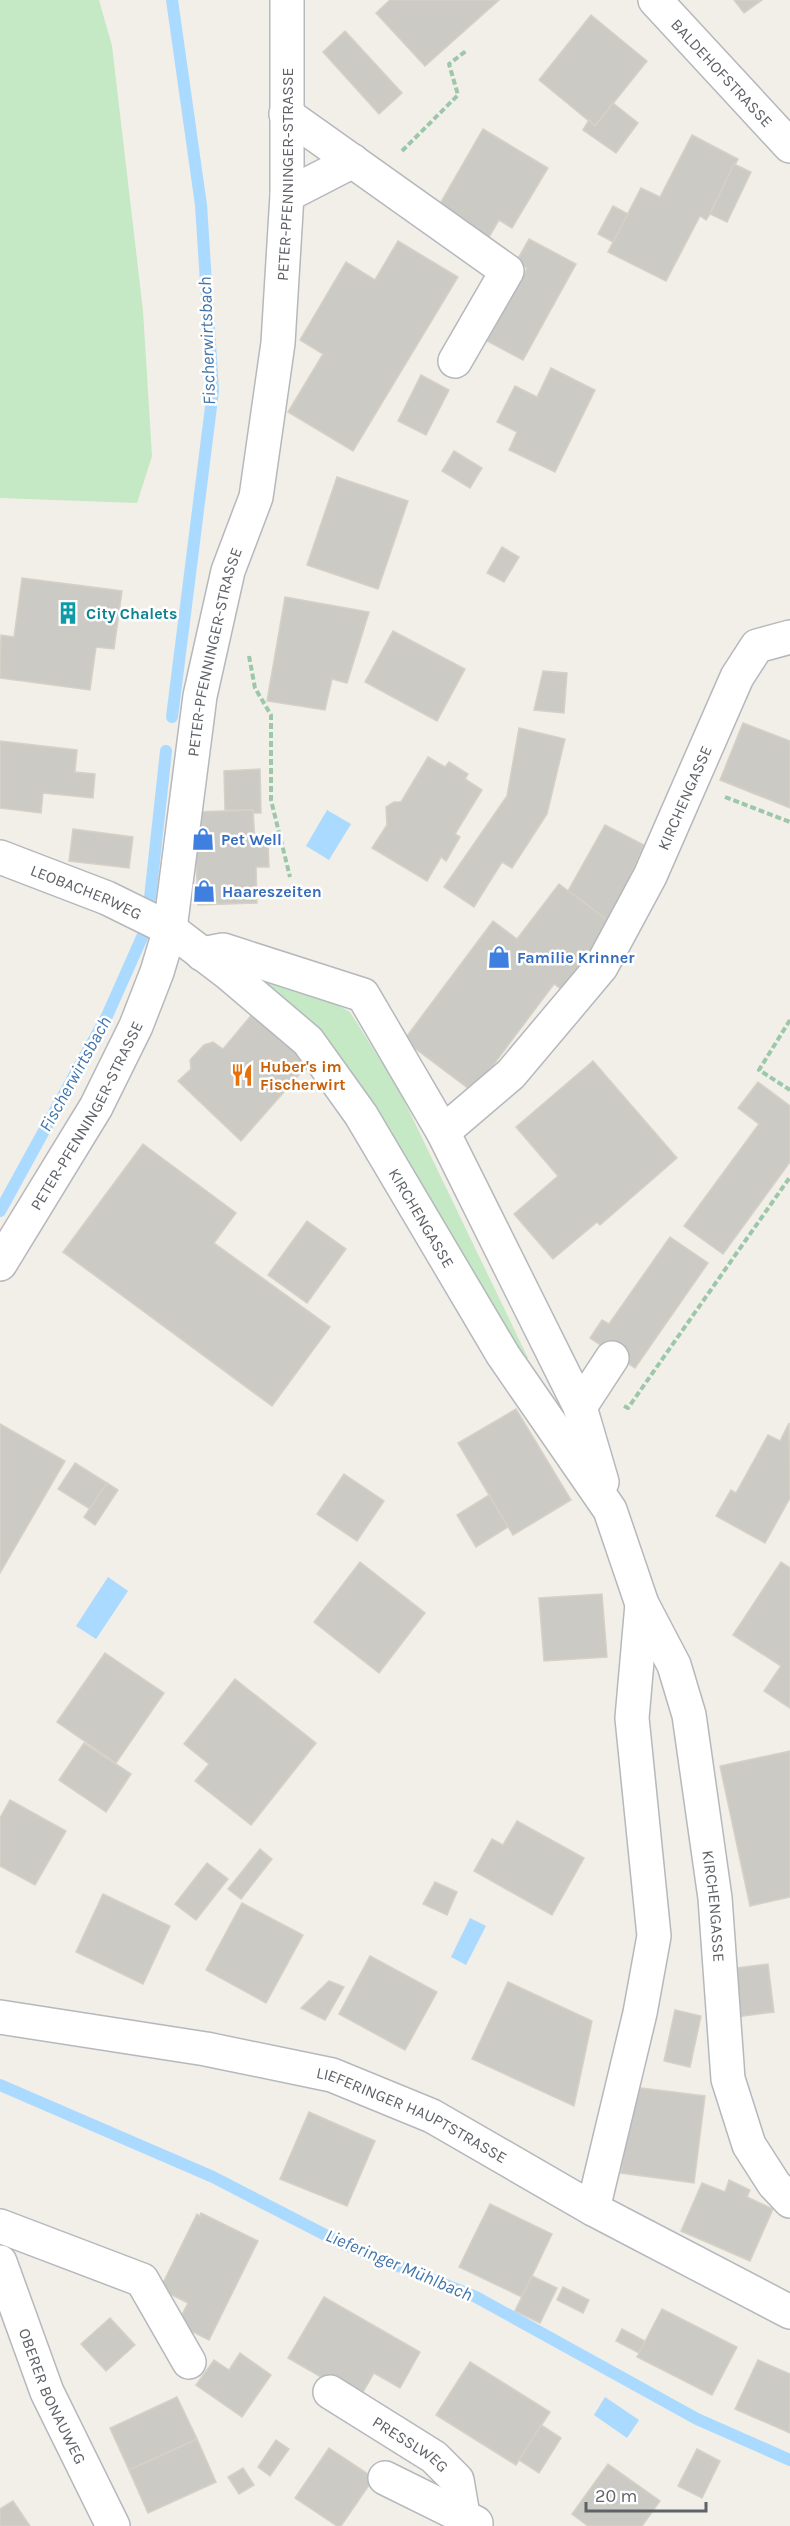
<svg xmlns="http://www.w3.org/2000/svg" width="790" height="2526" font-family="Karla,sans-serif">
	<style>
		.green { fill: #c5e8c5 }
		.water { fill: #aadaff }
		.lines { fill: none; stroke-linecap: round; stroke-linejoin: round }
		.stream { stroke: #aadaff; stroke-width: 12 }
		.building { fill: #cccac5; stroke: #d6d1c6; stroke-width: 1.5 }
		.minor-casing { stroke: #b5b8bc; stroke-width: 36 }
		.path { stroke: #9cc7a9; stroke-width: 4; stroke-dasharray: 6 3; stroke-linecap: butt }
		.minor { stroke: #fff; stroke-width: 33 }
		.labels { text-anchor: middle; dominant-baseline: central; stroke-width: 5; stroke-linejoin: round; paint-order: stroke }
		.street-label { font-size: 16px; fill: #5f6368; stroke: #fff }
		.culture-label { font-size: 16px; font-weight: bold; fill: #0d838f; stroke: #fff; text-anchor: start }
		.shop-label { font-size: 16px; font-weight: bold; fill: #366cbe; stroke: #fff; text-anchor: start }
		.food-label { font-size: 16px; font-weight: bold; fill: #c56008; stroke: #fff; text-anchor: start }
		.water-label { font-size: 18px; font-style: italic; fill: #4174aa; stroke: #fff }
	</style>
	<rect width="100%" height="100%" fill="#f1efe8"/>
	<!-- green -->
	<g class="green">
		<path d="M0,0H99L112,46L143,311L152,456L137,503L0,498Z"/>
		<path d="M238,965L296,983L350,1012L399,1090L528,1358L519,1360Z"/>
	</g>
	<!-- water -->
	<g class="water">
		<path d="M327,810L351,824L329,860L306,846Z"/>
		<path d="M108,1577L128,1591L96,1639L76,1626Z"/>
		<path d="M470,1918L486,1926L466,1965L451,1957Z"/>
		<path d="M605,2397L639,2420L627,2438L594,2415Z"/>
	</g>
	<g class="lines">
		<!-- stream -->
		<g class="stream">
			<path d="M172,717L213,391L201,205L172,0"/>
			<path d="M150,898L166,751"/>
			<path d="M0,1211L107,1016L143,935"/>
			<path d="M0,2085L213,2177L343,2244L476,2297L697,2419L790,2460"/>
		</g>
	</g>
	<!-- building -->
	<g class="building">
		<path d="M390,0H499L425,66L376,13Z"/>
		<path d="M734,0H762L744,13Z"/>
		<path d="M591,15L647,61L595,126L539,80Z"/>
		<path d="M345,31L402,93L379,114L323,52Z"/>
		<path d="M613,103L638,123L616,153L583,130L589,120L595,126Z"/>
		<path d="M483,129L548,168L512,228L499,220L488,239L437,209Z"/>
		<path d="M692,135L738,159L710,214L706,220L700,216L666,281L608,252L641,188L660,197Z"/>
		<path d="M734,164L751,172L727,222L710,214Z"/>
		<path d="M613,206L628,214L613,242L598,234Z"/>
		<path d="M529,239L576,264L523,360L487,341L527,268L516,262Z"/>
		<path d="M398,241L458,277L353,451L288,412L323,354L300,340L346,262L375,280Z"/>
		<path d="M551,368L595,390L555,472L509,450L517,432L497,422L515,386L537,397Z"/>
		<path d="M421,375L449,390L426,435L398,421Z"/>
		<path d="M454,451L482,468L470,488L442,471Z"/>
		<path d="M337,477L408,501L378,589L307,565Z"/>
		<path d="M502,547L519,557L504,582L487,573Z"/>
		<path d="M22,578L122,591L114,649L96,647L90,690L0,678L1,635L14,637Z"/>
		<path d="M285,597L369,612L347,683L332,679L325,710L267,701Z"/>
		<path d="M393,631L465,669L437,721L365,682Z"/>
		<path d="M543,671L567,673L564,713L534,710Z"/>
		<path d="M743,723L790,741V808L720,780Z"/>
		<path d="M519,728L565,739L547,814L512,868L502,862L474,907L444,887L507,796Z"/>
		<path d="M0,741L77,750L75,772L95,774L93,798L43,793L41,813L0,808Z"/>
		<path d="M428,757L445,767L449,762L468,774L465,779L482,790L455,834L460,837L446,861L441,857L427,881L372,848L387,825L386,807L394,802H401Z"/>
		<path d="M260,769L261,813H253V810H225L224,771Z"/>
		<path d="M253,810L255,843L268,842L269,867H256L257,903L198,905L194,812Z"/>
		<path d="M605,825L644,845L610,922L568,891Z"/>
		<path d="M73,829L133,837L129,868L69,861Z"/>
		<path d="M559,884L614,925L564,991L554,984L473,1092L404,1040L493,921L517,939Z"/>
		<path d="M254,1012L312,1060L241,1141L178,1081L191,1069L190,1060L204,1045L213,1042L223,1049Z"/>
		<path d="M593,1061L677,1158L600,1225L597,1222L553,1259L514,1214L558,1176L516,1127Z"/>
		<path d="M758,1082L790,1106V1162L723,1254L684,1226L759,1124L738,1108Z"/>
		<path d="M143,1144L236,1213L214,1243L330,1327L272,1406L63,1252Z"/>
		<path d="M307,1221L346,1249L307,1303L268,1275Z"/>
		<path d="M670,1237L708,1263L635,1368L590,1338L602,1320L609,1324Z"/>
		<path d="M516,1409L571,1500L513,1535L458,1443Z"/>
		<path d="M789,1423L790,1498L765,1543L716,1516L731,1490L736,1493L768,1435L780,1441Z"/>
		<path d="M0,1424L65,1461L0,1573Z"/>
		<path d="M75,1463L107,1483L90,1509L58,1489Z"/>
		<path d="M344,1474L384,1501L357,1541L317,1514Z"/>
		<path d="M107,1483L118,1490L95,1525L84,1517Z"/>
		<path d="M489,1495L508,1527L476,1547L457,1515Z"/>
		<path d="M360,1562L425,1613L379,1673L314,1622Z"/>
		<path d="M781,1562L790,1568V1708L764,1691L781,1666L733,1635Z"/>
		<path d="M602,1594L607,1657L544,1661L539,1598Z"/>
		<path d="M105,1653L164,1693L116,1763L57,1722Z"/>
		<path d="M235,1679L316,1743L251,1825L195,1781L209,1764L184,1744Z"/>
		<path d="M84,1743L131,1774L106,1812L59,1780Z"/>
		<path d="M790,1751V1897L750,1906L720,1766Z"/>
		<path d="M10,1800L66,1831L35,1885L0,1866V1818Z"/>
		<path d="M517,1821L584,1858L552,1915L474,1871L492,1839L503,1845Z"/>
		<path d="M260,1849L272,1859L241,1899L228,1889Z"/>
		<path d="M207,1863L228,1879L196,1920L175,1904Z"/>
		<path d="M435,1882L457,1892L447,1915L423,1904Z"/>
		<path d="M103,1894L170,1926L143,1984L76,1952Z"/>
		<path d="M242,1903L303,1935L266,2003L206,1970Z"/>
		<path d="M370,1956L437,1992L405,2050L339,2014Z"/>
		<path d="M768,1964L774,2012L736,2017L729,1969Z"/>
		<path d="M329,1981L344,1987L325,2020L301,2008Z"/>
		<path d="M508,1982L592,2021L574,2106L472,2059Z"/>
		<path d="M675,2010L701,2016L690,2067L664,2061Z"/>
		<path d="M633,2087L705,2096L694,2183L621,2173Z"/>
		<path d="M309,2112L375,2141L347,2206L280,2179Z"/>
		<path d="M729,2180L750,2190L747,2197L773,2209L750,2261L681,2231L702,2183L725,2192Z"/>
		<path d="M490,2204L552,2234L522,2297L459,2267Z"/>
		<path d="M201,2213L258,2241L209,2340L177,2324L188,2303L160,2289L197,2214L200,2216Z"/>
		<path d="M532,2276L557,2288L540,2323L515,2311Z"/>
		<path d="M563,2287L589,2300L583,2313L557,2300Z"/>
		<path d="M324,2297L420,2352L400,2388L374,2373L359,2399L288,2358Z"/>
		<path d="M662,2309L737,2347L712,2395L637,2357Z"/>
		<path d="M110,2318L135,2345L106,2371L81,2344Z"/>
		<path d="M622,2329L645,2341L639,2353L616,2341Z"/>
		<path d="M240,2353L271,2375L242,2417L196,2385L214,2360L229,2370Z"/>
		<path d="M758,2360L790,2374V2433L735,2409Z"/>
		<path d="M470,2362L550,2412L516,2465L436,2415Z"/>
		<path d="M177,2397L197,2439L129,2470L110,2428Z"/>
		<path d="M541,2425L561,2438L539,2473L519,2460Z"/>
		<path d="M197,2439L216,2482L148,2513L129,2470Z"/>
		<path d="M276,2440L289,2449L270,2476L258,2467Z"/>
		<path d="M329,2448L374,2478L341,2526H337L295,2498Z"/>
		<path d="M697,2449L720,2461L702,2498L678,2486Z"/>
		<path d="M608,2464L660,2501L642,2526H588L572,2514Z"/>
		<path d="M243,2468L254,2485L239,2494L228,2477Z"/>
		<path d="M13,2501L30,2526H0V2509Z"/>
	</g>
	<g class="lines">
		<!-- minor casing -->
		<g class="minor-casing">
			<g id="minor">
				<path id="s1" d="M655,0L790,146"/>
				<path d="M286,114L507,271L455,361"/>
				<path d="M287,195L353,161"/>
				<path id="s2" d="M0,857L107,898L170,929L229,974L308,1041L361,1115L503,1355L610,1510L642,1604L674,1665L689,1715L715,1898L728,2079L749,2145L774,2184L790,2201"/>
				<path d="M202,954L223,950L363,995L443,1132L580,1407L602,1482"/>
				<path id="s3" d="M443,1132L511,1074L601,967L650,876L737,677L757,646L790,637"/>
				<path id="s4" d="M0,1264L96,1107L136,1026L157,972L170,929L200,696L228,571L256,497L278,343L287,195V0"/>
				<path d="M580,1407L612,1358"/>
				<path id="s5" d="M0,2017L206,2049L332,2075L432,2116L593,2209L790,2312"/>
				<path d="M593,2209L640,2013L654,1936L632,1718L642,1604"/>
				<path d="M0,2226L142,2280L189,2362"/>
				<path id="s6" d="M0,2262L47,2392L113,2526"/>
				<path id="s7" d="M330,2392L434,2457L457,2480L463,2515"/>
				<path d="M385,2478L476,2523"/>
			</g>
		</g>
		<!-- path -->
		<g class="path">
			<path d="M402,151L458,95L449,64L466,51"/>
			<path d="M249,656L255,688L271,715V800L290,877"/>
			<path d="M725,797L790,822"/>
			<path d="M790,1020L759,1070L790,1090"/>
			<path d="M624,1406L628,1408L790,1177"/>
		</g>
		<!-- minor -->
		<use href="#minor" class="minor"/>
	</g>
	<!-- icons -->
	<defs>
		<g id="building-bare" transform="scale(1.8)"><path d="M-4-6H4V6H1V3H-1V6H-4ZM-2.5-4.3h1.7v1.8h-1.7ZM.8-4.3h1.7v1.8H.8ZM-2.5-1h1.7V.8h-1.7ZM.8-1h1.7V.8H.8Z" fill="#0f9aa8" stroke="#fff" stroke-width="2.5" paint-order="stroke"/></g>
		<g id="shop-bare" transform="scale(1.8)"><path d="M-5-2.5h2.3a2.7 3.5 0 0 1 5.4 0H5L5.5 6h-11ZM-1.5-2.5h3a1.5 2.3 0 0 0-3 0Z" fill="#3f7fe0" stroke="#fff" stroke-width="2.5" paint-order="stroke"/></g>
		<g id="restaurant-bare" transform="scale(1.8)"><path d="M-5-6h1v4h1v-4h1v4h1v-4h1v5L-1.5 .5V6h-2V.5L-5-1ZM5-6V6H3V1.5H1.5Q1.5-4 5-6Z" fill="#e8710a" stroke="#fff" stroke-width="2.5" paint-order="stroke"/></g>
	</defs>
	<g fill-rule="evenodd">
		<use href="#building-bare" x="68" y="613"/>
		<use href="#shop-bare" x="203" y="839"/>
		<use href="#shop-bare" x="204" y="891"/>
		<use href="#shop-bare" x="499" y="957"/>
		<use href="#restaurant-bare" x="242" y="1075"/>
	</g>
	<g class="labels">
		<!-- street labels -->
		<g class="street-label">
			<text stroke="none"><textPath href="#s1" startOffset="99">BALDEHOFSTRASSE</textPath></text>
			<text stroke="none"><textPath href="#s4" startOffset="1144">PETER-PFENNINGER-STRASSE</textPath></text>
			<text stroke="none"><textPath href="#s4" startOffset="658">PETER-PFENNINGER-STRASSE</textPath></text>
			<text stroke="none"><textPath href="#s3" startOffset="418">KIRCHENGASSE</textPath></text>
			<text stroke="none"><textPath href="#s2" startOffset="93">LEOBACHERWEG</textPath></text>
			<text stroke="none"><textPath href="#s4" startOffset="172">PETER-PFENNINGER-STRASSE</textPath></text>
			<text stroke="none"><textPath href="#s2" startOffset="573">KIRCHENGASSE</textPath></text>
			<text stroke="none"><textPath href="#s2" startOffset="1334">KIRCHENGASSE</textPath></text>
			<text stroke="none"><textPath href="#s5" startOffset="426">LIEFERINGER HAUPTSTRASSE</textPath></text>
			<text stroke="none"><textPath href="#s6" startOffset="144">OBERER BONAUWEG</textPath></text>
			<text stroke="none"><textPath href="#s7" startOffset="96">PRESSLWEG</textPath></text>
		</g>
		<!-- culture labels -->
		<g class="culture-label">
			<text x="86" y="613">City Chalets</text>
		</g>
		<!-- shop labels -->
		<g class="shop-label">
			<text x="221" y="839">Pet Well</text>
			<text x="222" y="891">Haareszeiten</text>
			<text x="517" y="957">Familie Krinner</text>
		</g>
		<!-- food labels -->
		<g class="food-label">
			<text x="260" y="1066">Huber's im<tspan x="260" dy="18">Fischerwirt</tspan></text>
		</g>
		<!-- water labels -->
		<g class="water-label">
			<text transform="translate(207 341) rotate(-92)">Fischerwirtsbach</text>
			<text transform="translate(75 1074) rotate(-61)">Fischerwirtsbach</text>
			<text transform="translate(399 2265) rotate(23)">Lieferinger Mühlbach</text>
		</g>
	</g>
	<!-- scale -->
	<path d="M586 2502v9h120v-9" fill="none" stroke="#5f6368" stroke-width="3"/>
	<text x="595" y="2502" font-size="18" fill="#5f6368" stroke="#ffffff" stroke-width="4.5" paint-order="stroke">20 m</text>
</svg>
